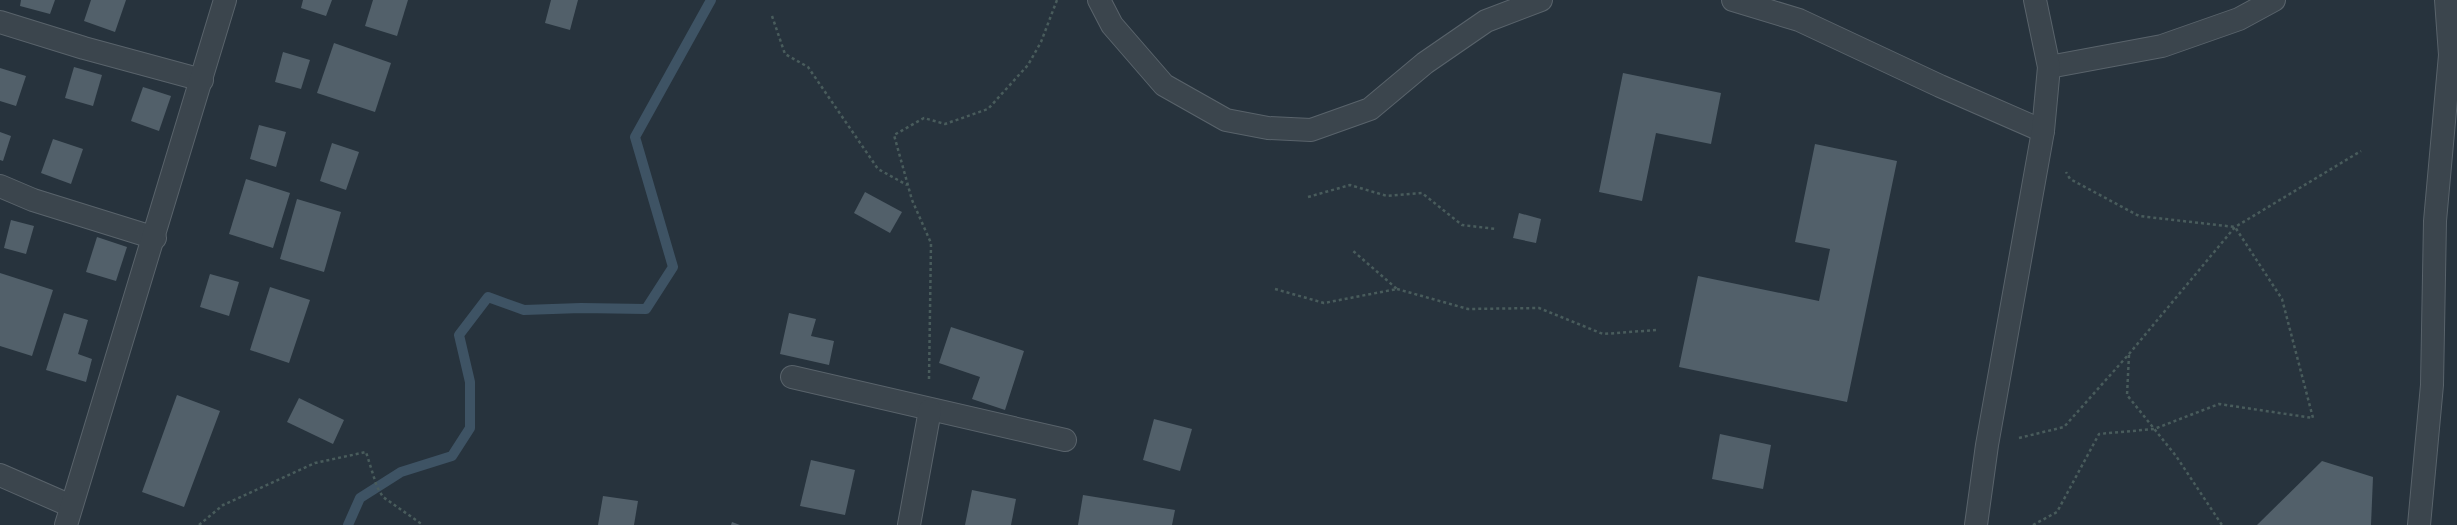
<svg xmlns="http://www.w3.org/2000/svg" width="2457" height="525" font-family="Ubuntu,sans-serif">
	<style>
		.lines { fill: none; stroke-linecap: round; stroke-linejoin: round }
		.stream { stroke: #3e5364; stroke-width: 10 }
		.building { fill: #52606a }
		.minor-casing { stroke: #59636b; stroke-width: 24 }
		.path { stroke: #495c5c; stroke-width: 2.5; stroke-dasharray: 3 3; stroke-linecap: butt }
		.minor { stroke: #3b454d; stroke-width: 22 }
	</style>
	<rect width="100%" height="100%" fill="#27333d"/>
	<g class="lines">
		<!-- stream -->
		<path class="stream" d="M348,525L360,498L401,472L452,456L470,428V382L459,335L488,297L524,310L581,308L646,309L673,267L635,137L711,0"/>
	</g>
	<!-- building -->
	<g class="building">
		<path d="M21,0H55L50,14L20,6Z"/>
		<path d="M91,0H126L115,32L84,21Z"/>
		<path d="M303,0H332L326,16L301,8Z"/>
		<path d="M373,0H408L397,36L365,26Z"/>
		<path d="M551,0H578L570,30L545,23Z"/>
		<path d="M334,43L391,63L375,112L317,93Z"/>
		<path d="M283,52L310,60L301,89L275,82Z"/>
		<path d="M74,67L102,75L93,106L65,98Z"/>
		<path d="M0,68L26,76L16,106L0,101Z"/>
		<path d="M1623,73L1721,93L1711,144L1656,133L1642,201L1599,192Z"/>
		<path d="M143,87L171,96L159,131L131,121Z"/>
		<path d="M259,125L286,132L276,167L250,159Z"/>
		<path d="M0,132L11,136L3,161L0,160Z"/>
		<path d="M53,139L83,149L71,184L41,173Z"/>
		<path d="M332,143L359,152L346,190L320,181Z"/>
		<path d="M1815,144L1897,161L1847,402L1679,367L1698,276L1819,301L1830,249L1795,242Z"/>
		<path d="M246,179L290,193L273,248L229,234Z"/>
		<path d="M865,192L902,212L890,233L854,213Z"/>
		<path d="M297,199L341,212L324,272L280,259Z"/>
		<path d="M1519,213L1541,219L1536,243L1513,238Z"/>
		<path d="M11,220L34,226L26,254L4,248Z"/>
		<path d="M97,237L127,247L116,281L86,272Z"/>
		<path d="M0,273L53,290L32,356L0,346Z"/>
		<path d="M210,274L239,282L229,316L200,307Z"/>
		<path d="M270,287L310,300L289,363L250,350Z"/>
		<path d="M64,313L88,320L78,354L92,359L86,382L46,370Z"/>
		<path d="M789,313L816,319L811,336L834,341L829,365L780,354Z"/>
		<path d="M951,327L1024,351L1005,410L972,399L980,377L939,363Z"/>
		<path d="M177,395L220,411L184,507L142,492Z"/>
		<path d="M299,398L344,420L333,444L287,422Z"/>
		<path d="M1154,419L1192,429L1180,471L1143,460Z"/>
		<path d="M1720,434L1771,445L1763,489L1712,479Z"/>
		<path d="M811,460L855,470L845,515L800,506Z"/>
		<path d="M2322,461L2373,477L2371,525H2257Z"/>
		<path d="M972,490L1016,499L1011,525H965Z"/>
		<path d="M1083,495L1175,510L1172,525H1078Z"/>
		<path d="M603,496L638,501L634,525H598Z"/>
		<path d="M732,522L740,525H731Z"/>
	</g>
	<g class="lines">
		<!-- minor casing -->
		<g class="minor-casing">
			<g id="minor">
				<path d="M1099,0L1112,25L1164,85L1226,120L1268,128L1311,130L1370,109L1425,63L1486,21L1541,0"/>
				<path d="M1733,0L1799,20L1940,86L2043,131"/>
				<path d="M0,22L84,48L202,80"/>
				<path d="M2049,67L2162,46L2239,19L2274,0"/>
				<path d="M0,186L33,200L155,238"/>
				<path d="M792,377L1065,440"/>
				<path d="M0,475L71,506"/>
				<path d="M66,525L225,0"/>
				<path d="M909,525L930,410"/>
				<path d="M1976,525L1987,445L2043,131L2049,67L2035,0"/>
				<path d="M2419,525L2432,385L2435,221L2450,55L2446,0"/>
			</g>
		</g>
		<!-- path -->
		<g class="path">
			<path d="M772,16L785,54L808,67L878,169L907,185"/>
			<path d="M1308,197L1350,185L1387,196L1422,193L1462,225L1496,229"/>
			<path d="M1275,289L1324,303L1397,289L1352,250"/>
			<path d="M1397,289L1468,309L1539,308L1603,334L1656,330"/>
			<path d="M2129,355L2127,395L2176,456L2222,525"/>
			<path d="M929,379L931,243L912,200L894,135L924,118L945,124L988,109L1028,65L1041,42L1057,0"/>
			<path d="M2019,438L2064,427L2129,354L2235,227L2361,151"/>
			<path d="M199,525L223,505L315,463L366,452L377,487L383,497L423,525"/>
			<path d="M2033,525L2057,512L2099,434L2154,429L2219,404L2313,418L2282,299L2235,227L2139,216L2070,179L2066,172"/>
		</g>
		<!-- minor -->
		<use href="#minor" class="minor"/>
	</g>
</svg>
